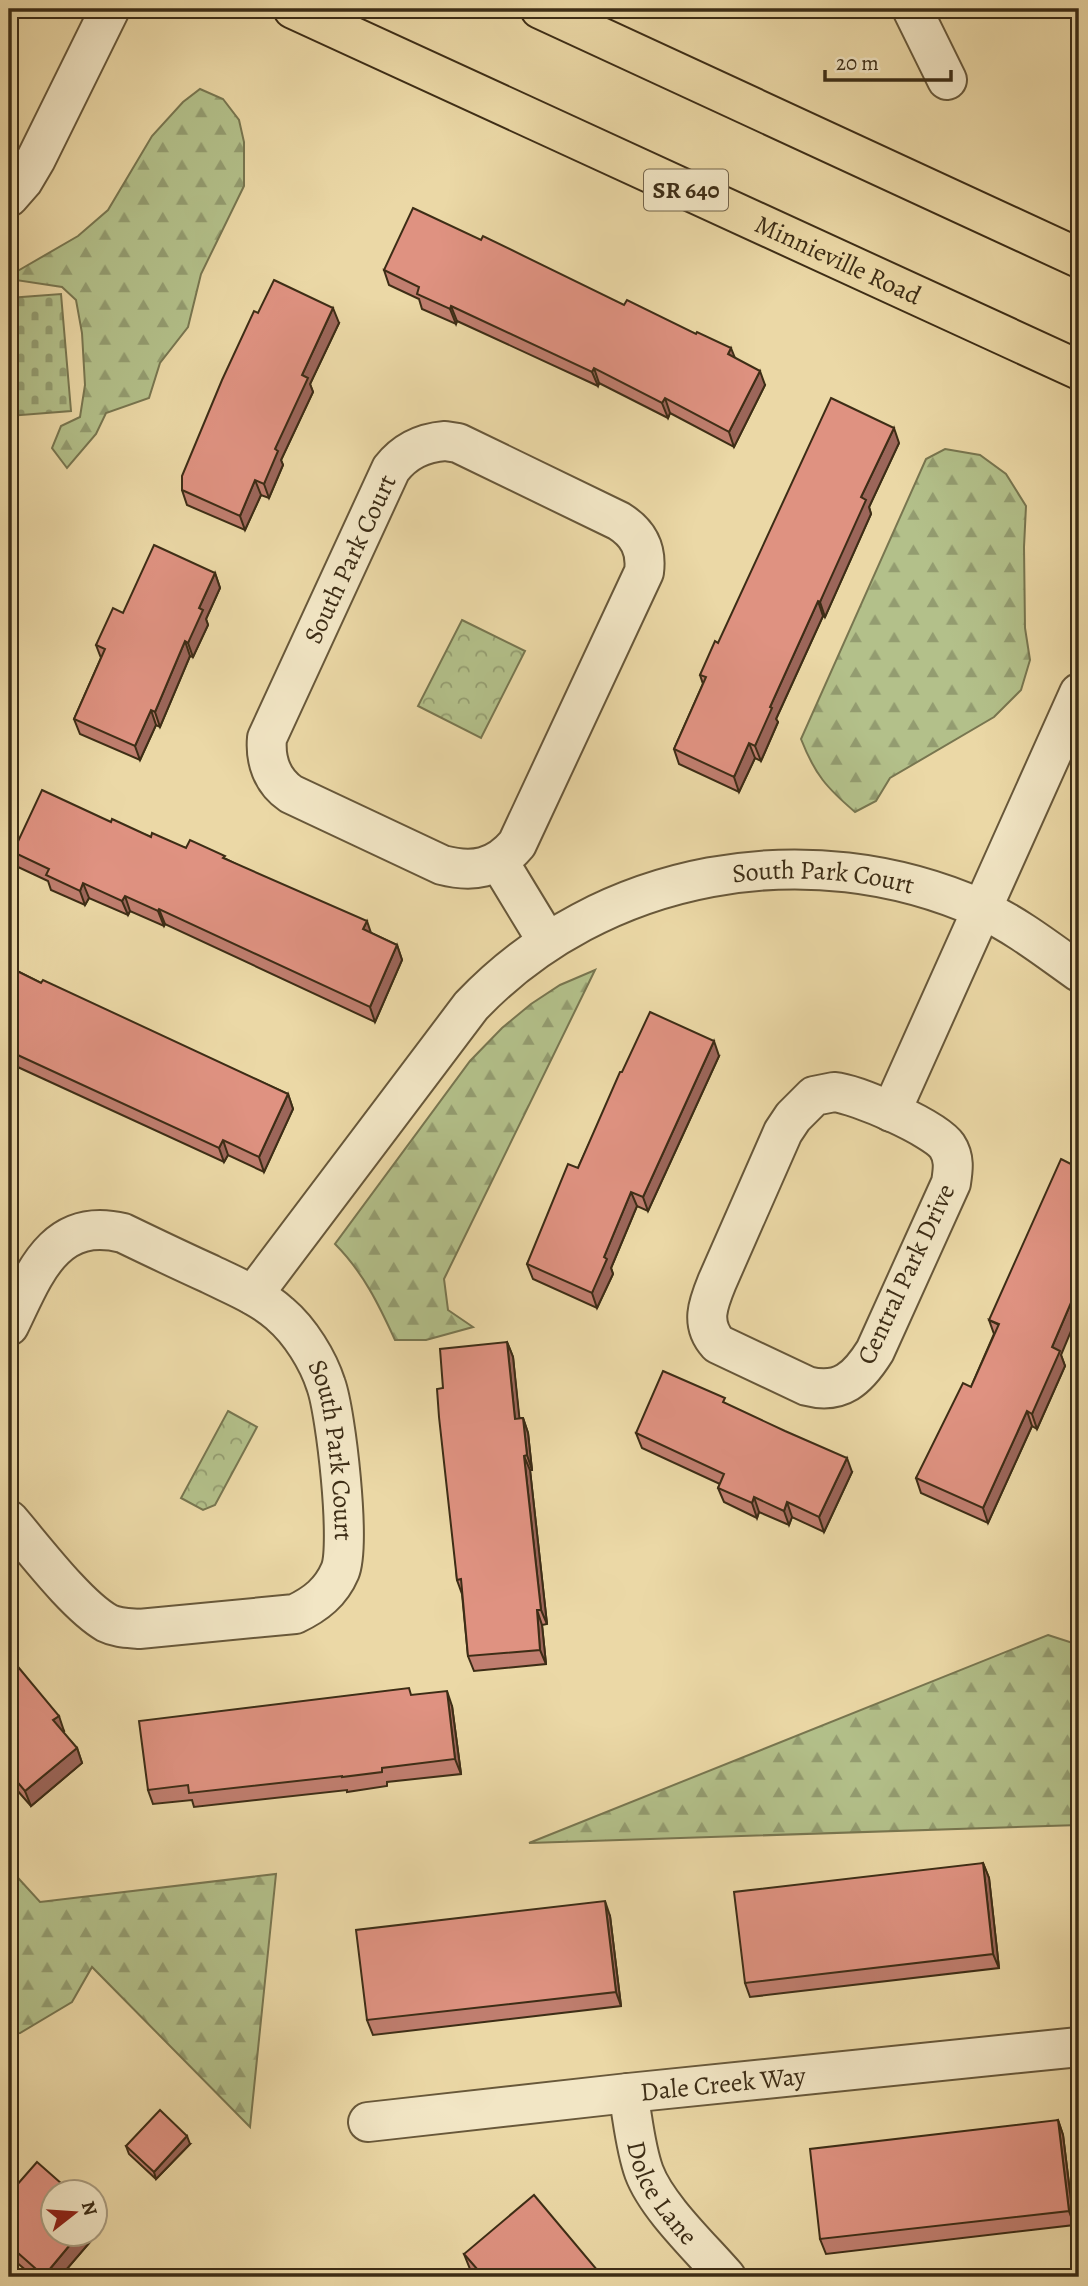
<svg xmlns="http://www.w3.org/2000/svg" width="1088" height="2286" font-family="Alegreya,serif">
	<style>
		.forest { fill: url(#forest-firs); stroke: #787650; stroke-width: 2 }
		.cemetery { fill: url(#cemetery-stones); stroke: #787650; stroke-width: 2 }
		.park { fill: url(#park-crowns); stroke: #787650; stroke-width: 2 }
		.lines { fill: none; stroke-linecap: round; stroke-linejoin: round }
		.minor-casing { stroke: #68583a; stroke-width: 42 }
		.primary-casing { stroke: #3d2d16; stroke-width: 42 }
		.minor { stroke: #f2e6c5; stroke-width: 38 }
		.primary { stroke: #ebd8a6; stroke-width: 38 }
		.wall { fill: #c07e6f; stroke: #3d2d16; stroke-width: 2 }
		.shaded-wall { fill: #9c665a; stroke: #3d2d16; stroke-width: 2 }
		.building { fill: #df9281; stroke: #3d2d16; stroke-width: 2 }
		.labels { text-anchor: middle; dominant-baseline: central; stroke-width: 6; stroke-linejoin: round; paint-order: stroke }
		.shield { fill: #f2e6c5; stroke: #73644a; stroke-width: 2 }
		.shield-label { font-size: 24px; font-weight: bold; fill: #3d2d16 }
		.street-label { font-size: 26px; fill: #3d2d16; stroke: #f2e6c5 }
	</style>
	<defs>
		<pattern id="forest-firs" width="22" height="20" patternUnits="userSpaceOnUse" patternTransform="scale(1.75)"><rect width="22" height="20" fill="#b3c08a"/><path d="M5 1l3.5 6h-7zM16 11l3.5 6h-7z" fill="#939c70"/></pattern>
		<pattern id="cemetery-stones" width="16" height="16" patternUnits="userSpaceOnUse" patternTransform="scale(1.75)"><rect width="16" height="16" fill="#b3c08a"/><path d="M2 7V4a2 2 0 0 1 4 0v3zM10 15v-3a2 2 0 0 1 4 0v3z" fill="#939c70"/></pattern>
		<pattern id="park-crowns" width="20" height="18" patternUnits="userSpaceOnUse" patternTransform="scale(1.75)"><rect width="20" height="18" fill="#b3c08a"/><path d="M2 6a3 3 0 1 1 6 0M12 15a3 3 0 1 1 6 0" fill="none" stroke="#939c70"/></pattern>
	</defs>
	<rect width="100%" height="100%" fill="#ebd8a6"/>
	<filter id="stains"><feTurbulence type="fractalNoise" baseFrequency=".00286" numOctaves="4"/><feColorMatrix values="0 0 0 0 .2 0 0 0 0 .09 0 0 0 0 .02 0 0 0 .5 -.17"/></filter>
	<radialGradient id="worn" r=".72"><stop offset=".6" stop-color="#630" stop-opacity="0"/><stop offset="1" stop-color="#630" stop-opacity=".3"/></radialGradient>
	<!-- forest -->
	<g class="forest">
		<path d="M200,89L223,99L239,120L244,142V186L201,274L188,327L160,363L149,398L106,413L96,434L67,468L52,448L61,426L80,417L85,385L82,333L76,300L62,287L9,279V276L78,236L108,210L152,136L183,102Z"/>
		<path d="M945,449L980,455L1006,474L1026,506L1024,547L1025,628L1030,660L1021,690L994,717L890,778L876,801L855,812C827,788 815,775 801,739L926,459Z"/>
		<path d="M9,694L18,707L9,740Z"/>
		<path d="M595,970L444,1279L448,1310L473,1327L426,1340H395C379,1305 363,1272 335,1244L470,1061L502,1028L531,1004L560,985Z"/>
		<path d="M1048,1635L1079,1645V1825L529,1843Z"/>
		<path d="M9,1868L40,1902L276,1874L250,2127L92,1967L72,2002L20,2033L9,2034Z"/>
	</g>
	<!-- cemetery -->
	<path class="cemetery" d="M61,294L71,411L9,416V298Z"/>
	<!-- park -->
	<g class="park">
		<path d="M462,620L525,651L481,738L418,706Z"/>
		<path d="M228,1411L257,1427L215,1505L203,1510L181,1498Z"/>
	</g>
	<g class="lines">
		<!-- minor casing -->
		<g class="minor-casing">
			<g id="minor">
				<path d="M912,9L947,80"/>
				<path d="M9,197L23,181L36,159L110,9"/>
				<path d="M445,441L458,443L619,521C638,533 647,549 644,572L517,844C496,869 473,873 442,865L291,794C272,781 265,760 267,738L391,469C405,451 422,443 445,441Z"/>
				<path d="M499,862L547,941"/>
				<path d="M834,1092C856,1094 935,1128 947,1146C955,1158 953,1170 951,1183L875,1351C858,1378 841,1395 807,1386L718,1344C700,1324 708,1304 717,1282L783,1132L793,1117L814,1096Z"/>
				<path d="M891,1112L1079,693"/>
				<path id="s1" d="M253,1295L471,1006C601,869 809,832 981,909C1016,925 1048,950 1079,972"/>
				<path id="s2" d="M9,1326C34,1275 53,1216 123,1233C152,1247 181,1261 210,1274C234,1286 260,1296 280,1314C300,1331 318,1360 326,1385C336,1413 351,1545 340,1571C331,1592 316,1604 295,1614L139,1629C128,1628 117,1628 107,1623C76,1605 34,1549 9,1520"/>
				<path id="s3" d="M628,2093C633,2119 635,2147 644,2172C657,2207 701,2248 726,2277"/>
				<path id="s4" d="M368,2122L628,2093L1079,2047"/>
			</g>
		</g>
		<!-- primary casing -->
		<g class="primary-casing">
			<g id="primary">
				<path id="s5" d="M293,9L1079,370"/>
				<path d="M540,9L1079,258"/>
			</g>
		</g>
		<!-- minor -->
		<use href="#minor" class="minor"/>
		<!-- primary -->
		<use href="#primary" class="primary"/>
	</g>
	<!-- wall -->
	<g class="wall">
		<path d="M384,270L735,358L765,385L734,447L670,413L668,418L599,383L598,386L457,321L456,324L422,309L419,299L389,285Z"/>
		<path d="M258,313L339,323L310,384L313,392L281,460L283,465L269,498L261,495L245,530L187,505L182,490Z"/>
		<path d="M899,443L869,507L871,514L825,617L823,616L776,719L778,722L761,761L755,758L739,792L679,764L674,749L703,684L700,675L718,643Z"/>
		<path d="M215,573L220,588L206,619L208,625L193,657L190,656L160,727L156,725L140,760L80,734L74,719L101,658L96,645L123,613Z"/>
		<path d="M111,822L151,837L186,848L226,859L371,933L397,945L402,960L375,1022L165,924L164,926L130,911L128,915L89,898L85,905L51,890L48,881L18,867L13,852Z"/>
		<path d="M9,967L41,983L288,1094L293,1109L264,1172L228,1155L224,1162L9,1063Z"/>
		<path d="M719,1056L648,1211L637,1206L611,1268L613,1274L597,1308L533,1279L527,1264L578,1168L622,1072Z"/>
		<path d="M989,1320L1061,1355L1065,1366L1037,1429L1032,1426L988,1523L921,1493L916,1478L971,1387L994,1334Z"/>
		<path d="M507,1342L513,1357L519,1418H523L528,1433L532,1470H530L547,1624L542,1625L546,1664L474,1671L468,1656L462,1594L457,1580L443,1388Z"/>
		<path d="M636,1433L852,1472L824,1532L792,1517L789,1525L759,1512L757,1518L724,1502L718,1488L720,1484L642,1448Z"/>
		<path d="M9,1656L64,1731L62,1732L77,1748L82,1763L31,1806L9,1781Z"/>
		<path d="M412,1695L452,1706L461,1774L387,1782V1786L347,1792V1790L194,1807L192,1800L153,1804L148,1790Z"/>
		<path d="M983,1863L989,1878L999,1968L750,1997L745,1983Z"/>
		<path d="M610,1916L621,2006L373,2035L367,2020Z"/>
		<path d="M1058,2120L1063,2135L1074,2225L826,2254L820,2239Z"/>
		<path d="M190,2144L156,2179L129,2154L126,2146Z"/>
		<path d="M9,2194L102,2228L60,2277H34L9,2256Z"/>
		<path d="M464,2254L603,2277H477L470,2269Z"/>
	</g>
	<!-- shaded-wall -->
	<g class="shaded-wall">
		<path d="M451,306L457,321L456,324L450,309Z"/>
		<path d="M333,308L339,323L310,384L313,392L281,460L283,465L269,498L264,484L275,449L302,375Z"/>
		<path d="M731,348L737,363L728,354Z"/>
		<path d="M594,368L599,383L598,386L592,372Z"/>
		<path d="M760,371L765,385L734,447L729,432Z"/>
		<path d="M665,398L670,413L668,418L662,403Z"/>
		<path d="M894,428L899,443L869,507L871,514L825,617L820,602L861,497Z"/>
		<path d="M255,480L261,495L245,530L240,516Z"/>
		<path d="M215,573L220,588L206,619L208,625L193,657L188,643L199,608Z"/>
		<path d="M818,601L823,616L776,719L778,722L761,761L755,746L770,707Z"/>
		<path d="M185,641L190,656L160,727L155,712Z"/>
		<path d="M151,710L156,725L140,760L135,746Z"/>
		<path d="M749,743L755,758L739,792L734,777Z"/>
		<path d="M83,883L89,898L85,905L80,891Z"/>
		<path d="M125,896L130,911L128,915L122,901Z"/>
		<path d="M159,909L165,924L164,926L158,911Z"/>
		<path d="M367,921L372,936L363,929Z"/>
		<path d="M397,945L402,960L375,1022L370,1007Z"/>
		<path d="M714,1041L719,1056L648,1211L643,1197Z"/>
		<path d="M288,1094L293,1109L264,1172L259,1157Z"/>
		<path d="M223,1140L228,1155L224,1162L219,1148Z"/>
		<path d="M631,1192L637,1206L611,1268L613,1274L597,1308L592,1293L604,1257Z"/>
		<path d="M1079,1284V1312L1061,1355L1065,1366L1037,1429L1032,1414L1052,1347Z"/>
		<path d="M507,1342L513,1357L521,1433L515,1419Z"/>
		<path d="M1027,1411L1032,1426L988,1523L983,1508Z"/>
		<path d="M523,1418L528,1433L532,1470L527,1455Z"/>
		<path d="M524,1456L530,1470L547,1624L541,1610Z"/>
		<path d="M847,1458L852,1472L824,1532L819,1517Z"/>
		<path d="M754,1497L759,1512L757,1518L752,1503Z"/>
		<path d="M787,1502L792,1517L789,1525L784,1511Z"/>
		<path d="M537,1610L542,1625L546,1664L540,1650Z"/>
		<path d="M447,1691L452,1706L461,1774L455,1759Z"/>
		<path d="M59,1716L64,1731L58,1735L53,1720Z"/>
		<path d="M77,1748L82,1763L31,1806L25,1791Z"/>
		<path d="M983,1863L989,1878L999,1968L993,1954Z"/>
		<path d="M605,1901L610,1916L621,2006L616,1992Z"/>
		<path d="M1058,2120L1063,2135L1074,2225L1069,2211Z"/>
		<path d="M187,2136L190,2144L156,2179L154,2172Z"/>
		<path d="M96,2214L102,2228L60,2277H44V2276L79,2234H94V2216Z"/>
	</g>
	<!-- building -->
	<g class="building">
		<path d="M413,208L481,240L483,236L624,305L627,300L696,334L697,332L731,348L728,354L760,371L729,432L665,398L662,403L594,368L592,372L451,306L450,309L417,294L419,287L384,270Z"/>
		<path d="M274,280L333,308L302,375L308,378L275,449L278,451L264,484L255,480L240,516L182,490V476L222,380L254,311L258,313Z"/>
		<path d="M831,398L894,428L861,497L866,500L820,602L818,601L770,707L772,708L755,746L749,743L734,777L674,749L706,677L700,675L715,641L718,643Z"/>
		<path d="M154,545L215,573L199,608L203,610L188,643L185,641L155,712L151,710L135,746L74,719L105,649L96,645L113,608L123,613Z"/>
		<path d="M42,790L111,822L112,819L151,837L152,833L186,848L190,840L225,856L223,858L367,921L363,929L397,945L370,1007L159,909L158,911L125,896L122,901L83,883L80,891L46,875L49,869L13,852Z"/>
		<path d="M9,967L41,983L43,980L288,1094L259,1157L223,1140L219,1148L9,1051Z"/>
		<path d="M650,1012L714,1041L643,1197L631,1192L604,1257L607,1259L592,1293L527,1264L568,1164L578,1168L620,1072H622Z"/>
		<path d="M1061,1159L1079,1168V1284L1052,1347L1060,1351L1032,1414L1027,1411L983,1508L916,1478L963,1383L971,1387L999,1324L989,1320Z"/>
		<path d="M507,1342L515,1419L523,1418L527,1455L524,1456L541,1610H537L540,1650L468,1656L461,1579L457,1580L439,1417L437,1389L443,1388L440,1349Z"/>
		<path d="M663,1371L725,1398L723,1402L785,1431L847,1458L819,1517L787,1502L784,1511L754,1497L752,1503L718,1488L724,1474L636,1433Z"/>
		<path d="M9,1656L59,1716L53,1720L77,1748L25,1791L9,1772Z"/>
		<path d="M409,1688L411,1695L447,1691L455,1759L382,1768V1772L342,1777V1776L189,1793L188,1785L148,1790L139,1721Z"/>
		<path d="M983,1863L993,1954L745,1983L734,1892Z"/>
		<path d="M605,1901L616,1992L367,2020L356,1930Z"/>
		<path d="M160,2110L187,2136L154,2172L126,2146Z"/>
		<path d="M1058,2120L1069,2211L820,2239L810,2149Z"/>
		<path d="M37,2162L71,2192H52V2234H79L44,2276L9,2245V2194Z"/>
		<path d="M534,2195L603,2277H484L464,2254Z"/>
	</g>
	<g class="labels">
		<!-- shield labels -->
		<rect class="shield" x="644" y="169.5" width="84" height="41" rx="5"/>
		<g class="shield-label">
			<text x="686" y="190">SR 640</text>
		</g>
		<!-- street labels -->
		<g class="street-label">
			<text stroke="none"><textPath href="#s5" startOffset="600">Minnieville Road</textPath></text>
			<text transform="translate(350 559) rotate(-65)">South Park Court</text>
			<text stroke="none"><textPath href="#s1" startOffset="752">South Park Court</textPath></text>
			<text transform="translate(906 1274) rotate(-65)">Central Park Drive</text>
			<text stroke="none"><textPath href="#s2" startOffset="492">South Park Court</textPath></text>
			<text stroke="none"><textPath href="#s4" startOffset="357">Dale Creek Way</textPath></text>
			<text stroke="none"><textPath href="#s3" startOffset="107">Dolce Lane</textPath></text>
		</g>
	</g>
	<!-- margin -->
	<rect width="1088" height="2286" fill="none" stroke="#ebd8a6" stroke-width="35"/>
	<rect x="10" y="10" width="1067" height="2265" fill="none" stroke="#3d2d16" stroke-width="3.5"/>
	<rect x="18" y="18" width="1053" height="2251" fill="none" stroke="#3d2d16" stroke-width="2"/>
	<!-- north arrow -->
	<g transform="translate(74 2213) rotate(73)"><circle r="33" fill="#f2e6c5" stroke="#aa9c7f" stroke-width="2"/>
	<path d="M0-5L12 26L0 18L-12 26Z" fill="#8f2418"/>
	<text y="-10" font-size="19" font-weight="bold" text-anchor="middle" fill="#3d2d16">N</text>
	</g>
	<!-- scale -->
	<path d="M825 70v10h126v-10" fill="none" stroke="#3d2d16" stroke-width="3.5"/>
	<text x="836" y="70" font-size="21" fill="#3d2d16" stroke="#f2e6c5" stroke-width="5" paint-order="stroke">20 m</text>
	<rect width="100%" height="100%" filter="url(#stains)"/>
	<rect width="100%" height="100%" fill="url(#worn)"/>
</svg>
